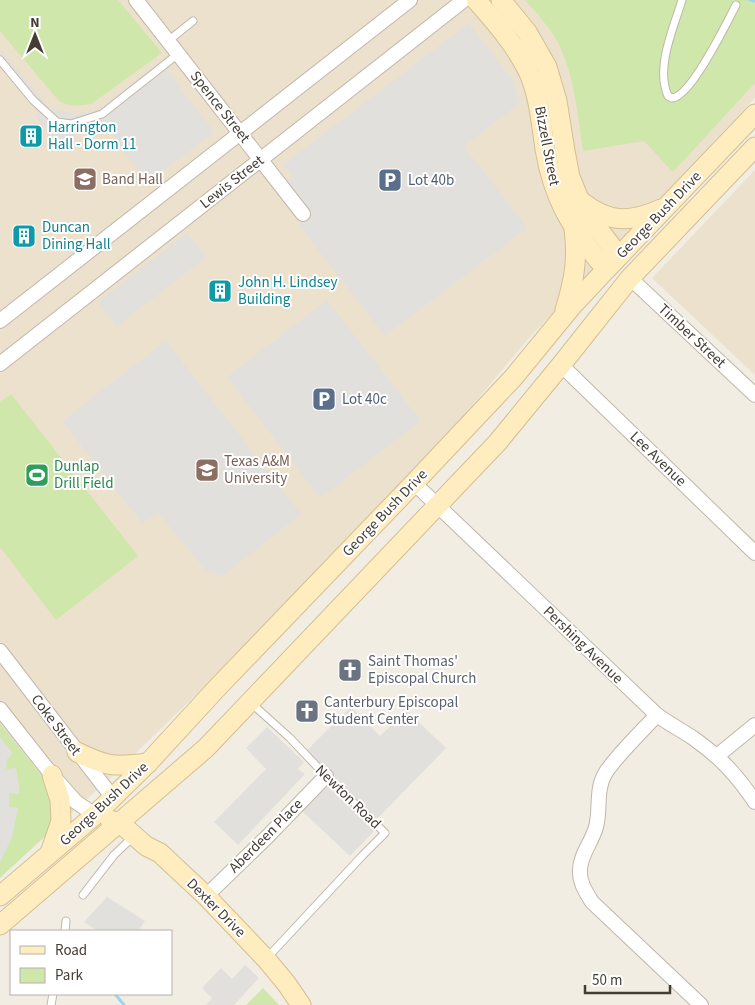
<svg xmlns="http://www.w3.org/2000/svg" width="755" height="1005" font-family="'Source Sans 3',sans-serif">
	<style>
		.education { fill: #ece1cd }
		.green { fill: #cfe7ab }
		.parking { fill: #e2e0dc }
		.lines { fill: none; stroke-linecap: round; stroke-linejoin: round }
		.stream { stroke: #9ed3f1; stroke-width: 3 }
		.lane-casing { stroke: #c0b7a9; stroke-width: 9 }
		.street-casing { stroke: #c0b7a9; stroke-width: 16 }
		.secondary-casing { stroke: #d3bf92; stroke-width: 21 }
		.lane { stroke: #fff; stroke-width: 7 }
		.street { stroke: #fff; stroke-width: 14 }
		.secondary { stroke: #ffedc0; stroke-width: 19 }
		.labels { text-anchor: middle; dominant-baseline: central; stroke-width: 4; stroke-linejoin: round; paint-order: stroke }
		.street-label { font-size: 15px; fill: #443d34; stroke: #fff }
		.culture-label { font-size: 15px; fill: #0d838f; stroke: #fff; text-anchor: start }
		.education-label { font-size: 15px; fill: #785e54; stroke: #fff; text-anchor: start }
		.service-label { font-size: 15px; fill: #4e5e75; stroke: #fff; text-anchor: start }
		.leisure-label { font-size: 15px; fill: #27864d; stroke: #fff; text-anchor: start }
		.worship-label { font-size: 15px; fill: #5b616d; stroke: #fff; text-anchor: start }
	</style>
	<rect width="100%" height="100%" fill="#f2ede3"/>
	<!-- education -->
	<g class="education">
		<path d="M0,0H755V98L528,339L456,425L372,514L205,686L107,781L0,877Z"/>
		<path d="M755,170V375L652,278Z"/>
	</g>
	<!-- green -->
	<g class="green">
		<path d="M0,0H118L162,53L91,104C79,106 70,107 59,101L0,31Z"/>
		<path d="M525,0H755V83L673,172L644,141L583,151C577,112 575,74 556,39C548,25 536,13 525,0Z"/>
		<path d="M11,394L138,556L56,620L0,547V402Z"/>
		<path d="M0,724L45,780L58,824L0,878Z"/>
		<path d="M263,988L279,1005H246Z"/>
	</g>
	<!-- parking -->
	<g class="parking">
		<path d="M469,23L512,79L520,103L464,146L527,228L385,336L299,225L311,215L286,182L293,177L283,165Z"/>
		<path d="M1,50L50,109L72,113H81L99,109L160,62L214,132L147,183L104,123L100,121L94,123L60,147L35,115L38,112L0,64Z"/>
		<path d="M187,233L206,257L117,326L98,302Z"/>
		<path d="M72,239L78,247L68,255L61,248Z"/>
		<path d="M327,300L421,421L320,498L227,377Z"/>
		<path d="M166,341L301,514L223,576L205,570L159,513L142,523L62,421Z"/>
		<path d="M351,707L380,736L407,711L446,748L377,819L306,751Z"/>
		<path d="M267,727L304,762L298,769L305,774L238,845L214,822L266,769L246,748Z"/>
		<path d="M0,737L13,754L7,759L6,769L16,768L19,787V794L9,793V807L18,808L12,837L0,863Z"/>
		<path d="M325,784L375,830L350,856L301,810Z"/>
		<path d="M107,897L145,921L138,931H98L84,922Z"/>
		<path d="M245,965L259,978L234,1005H206L212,998L202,988L221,968L232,979Z"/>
	</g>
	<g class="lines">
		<!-- stream -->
		<g class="stream">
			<path d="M750,0L755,1"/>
			<path d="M115,994L124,1005"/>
		</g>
		<!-- lane casing -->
		<g class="lane-casing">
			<g id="lane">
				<path d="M682,0C674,27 655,68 668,96L672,98C691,97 727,22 736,5"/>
				<path d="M168,41L193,21"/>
				<path d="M0,60L33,100L57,122L71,124L102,114L178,54"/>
				<path d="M250,702L290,738L326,776L385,833L363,855L266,959"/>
				<path d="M83,895L114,855L134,836"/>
				<path d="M65,931L66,921"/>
				<path d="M51,1005L53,994"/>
			</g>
		</g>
		<!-- street casing -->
		<g class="street-casing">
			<g id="street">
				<path d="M136,0L303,214"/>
				<path d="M630,278L755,395"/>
				<path d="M0,321L410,0"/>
				<path d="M0,364L464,0"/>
				<path d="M561,365L755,553"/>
				<path d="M414,483L657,715C668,723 681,730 693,738C719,756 737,775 755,802"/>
				<path d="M0,651L113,798"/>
				<path d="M0,709L52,775L76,802L95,815"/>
				<path d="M657,715C641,732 619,753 606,772C595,789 601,809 596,827C592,842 580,855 580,870C579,882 586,892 592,902L701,1005"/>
				<path d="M717,756L755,725"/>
				<path d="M206,896L267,837L326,776"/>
			</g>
		</g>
		<!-- secondary casing -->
		<g class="secondary-casing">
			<g id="secondary">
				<path d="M476,0C495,22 515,44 528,71C539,95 541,122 545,149C553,196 569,224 599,261H614"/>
				<path d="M501,0L527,32L547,67L557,101L565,151L570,177L579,199L589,217L612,247L614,261"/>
				<path d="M582,202C609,223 630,223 661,209"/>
				<path d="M565,310C574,281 578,260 574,229"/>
				<path d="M77,752C107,767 115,767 148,763"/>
				<path d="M110,820L120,823L146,846L160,853L206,896L266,959L286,983L301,1005"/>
				<path d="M50,853L61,821L60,800L52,775"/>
				<path d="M0,896L95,815L148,763L217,688L414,483L513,378L572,306L601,275L755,114"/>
				<path d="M0,925L206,748L497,443L561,365L630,278L755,147"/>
			</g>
		</g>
		<!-- lane -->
		<use href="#lane" class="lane"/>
		<!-- street -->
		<use href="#street" class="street"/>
		<!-- secondary -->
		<use href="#secondary" class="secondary"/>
	</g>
	<!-- icons -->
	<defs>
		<g id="building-square" transform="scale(1.25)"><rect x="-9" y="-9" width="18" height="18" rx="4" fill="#0f9aa8" stroke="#fff"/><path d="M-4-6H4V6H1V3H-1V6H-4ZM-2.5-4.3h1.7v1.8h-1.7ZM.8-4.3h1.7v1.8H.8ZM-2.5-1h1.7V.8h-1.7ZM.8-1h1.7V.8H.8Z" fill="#fff"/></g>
		<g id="university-square" transform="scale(1.25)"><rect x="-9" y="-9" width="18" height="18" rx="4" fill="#8d6e63" stroke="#fff"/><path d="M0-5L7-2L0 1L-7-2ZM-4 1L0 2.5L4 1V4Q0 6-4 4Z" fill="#fff"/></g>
		<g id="parking-square" transform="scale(1.25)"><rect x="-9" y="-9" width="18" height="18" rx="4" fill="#5c6f8a" stroke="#fff"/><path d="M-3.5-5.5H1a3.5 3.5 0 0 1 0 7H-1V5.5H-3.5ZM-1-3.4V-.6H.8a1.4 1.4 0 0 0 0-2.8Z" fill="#fff"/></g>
		<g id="stadium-square" transform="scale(1.25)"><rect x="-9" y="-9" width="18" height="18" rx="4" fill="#2e9e5b" stroke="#fff"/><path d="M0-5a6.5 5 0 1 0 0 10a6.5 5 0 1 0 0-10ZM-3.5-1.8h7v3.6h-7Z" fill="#fff"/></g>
		<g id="church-square" transform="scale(1.25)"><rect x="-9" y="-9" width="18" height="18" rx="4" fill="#6b7280" stroke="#fff"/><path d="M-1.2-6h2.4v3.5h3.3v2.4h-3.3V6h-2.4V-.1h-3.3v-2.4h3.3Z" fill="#fff"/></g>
	</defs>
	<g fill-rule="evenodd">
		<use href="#building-square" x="31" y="136"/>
		<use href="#university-square" x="85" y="179"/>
		<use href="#parking-square" x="390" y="180"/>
		<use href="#building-square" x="24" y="236"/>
		<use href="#building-square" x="220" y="291"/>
		<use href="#parking-square" x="324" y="399"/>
		<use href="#university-square" x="207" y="470"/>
		<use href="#stadium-square" x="37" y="475"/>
		<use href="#church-square" x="350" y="670"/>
		<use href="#church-square" x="307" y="711"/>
	</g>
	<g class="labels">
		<!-- street labels -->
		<g class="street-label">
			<text transform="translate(220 107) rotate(52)">Spence Street</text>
			<text transform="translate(547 146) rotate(79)">Bizzell Street</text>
			<text transform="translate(232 182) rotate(-38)">Lewis Street</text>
			<text transform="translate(659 215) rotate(-46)">George Bush Drive</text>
			<text transform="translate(692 336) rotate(43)">Timber Street</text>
			<text transform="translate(658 459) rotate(44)">Lee Avenue</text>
			<text transform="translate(385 513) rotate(-46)">George Bush Drive</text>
			<text transform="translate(583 645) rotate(44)">Pershing Avenue</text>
			<text transform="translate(56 725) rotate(53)">Coke Street</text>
			<text transform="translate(348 797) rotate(44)">Newton Road</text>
			<text transform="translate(104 804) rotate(-43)">George Bush Drive</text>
			<text transform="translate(266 836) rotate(-45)">Aberdeen Place</text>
			<text transform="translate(216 908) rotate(45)">Dexter Drive</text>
		</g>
		<!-- culture labels -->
		<g class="culture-label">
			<text x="48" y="127">Harrington<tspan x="48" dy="17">Hall - Dorm 11</tspan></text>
			<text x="42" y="227">Duncan<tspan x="42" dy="17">Dining Hall</tspan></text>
			<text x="238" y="282">John H. Lindsey<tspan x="238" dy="17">Building</tspan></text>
		</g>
		<!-- education labels -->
		<g class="education-label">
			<text x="102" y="179">Band Hall</text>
			<text x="224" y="461">Texas A&amp;M<tspan x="224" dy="17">University</tspan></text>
		</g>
		<!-- service labels -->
		<g class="service-label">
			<text x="408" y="180">Lot 40b</text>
			<text x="342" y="399">Lot 40c</text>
		</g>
		<!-- leisure labels -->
		<g class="leisure-label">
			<text x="54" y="466">Dunlap<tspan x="54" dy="17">Drill Field</tspan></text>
		</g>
		<!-- worship labels -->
		<g class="worship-label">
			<text x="368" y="661">Saint Thomas'<tspan x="368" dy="17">Episcopal Church</tspan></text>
			<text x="324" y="702">Canterbury Episcopal<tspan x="324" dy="17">Student Center</tspan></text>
		</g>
	</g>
	<!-- legend -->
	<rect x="10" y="930" width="162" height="65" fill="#ffffff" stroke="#b4b1ae"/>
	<rect x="20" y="946" width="25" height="8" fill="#ffedc0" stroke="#b4b1ae"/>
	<text x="55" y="955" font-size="15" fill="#443d34">Road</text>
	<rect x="20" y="968" width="25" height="15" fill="#cfe7ab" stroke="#b4b1ae"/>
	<text x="55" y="980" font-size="15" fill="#443d34">Park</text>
	<!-- north arrow -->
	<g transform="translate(35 35)" stroke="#ffffff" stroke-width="4" paint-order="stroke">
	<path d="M0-4L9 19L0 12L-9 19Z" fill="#443d34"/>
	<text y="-8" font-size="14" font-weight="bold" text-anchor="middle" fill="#443d34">N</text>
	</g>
	<!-- scale -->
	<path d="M585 985v8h85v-8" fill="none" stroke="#443d34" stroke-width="2.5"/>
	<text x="592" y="985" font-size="15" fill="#443d34" stroke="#ffffff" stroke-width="4" paint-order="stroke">50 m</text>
</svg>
